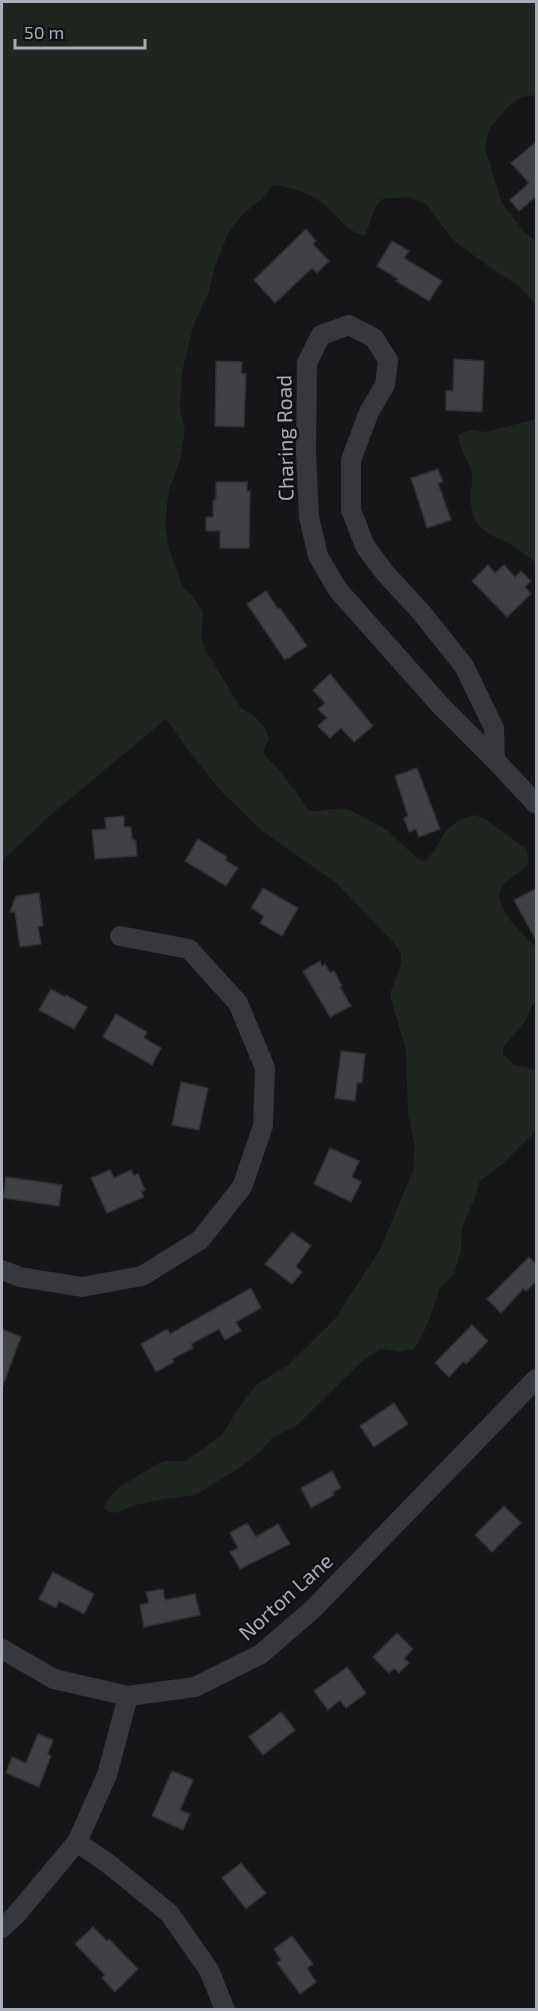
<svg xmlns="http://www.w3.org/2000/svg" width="538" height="2011" font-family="'Exo 2',sans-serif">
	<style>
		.green { fill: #1e261f }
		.building { fill: #404145; stroke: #303034; stroke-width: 1.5 }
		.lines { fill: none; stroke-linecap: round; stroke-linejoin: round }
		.minor { stroke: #37383d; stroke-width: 20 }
		.labels { text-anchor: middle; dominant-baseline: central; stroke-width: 5; stroke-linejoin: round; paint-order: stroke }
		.street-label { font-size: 21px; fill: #a8adb8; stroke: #111113 }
	</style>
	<rect width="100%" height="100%" fill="#161618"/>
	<!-- green -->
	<g class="green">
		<path d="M2,2H536V95L522,97L512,103L490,127L485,147L501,201L524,232L536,242V305L519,286L488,266L454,241L426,204L408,197L383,199C373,204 371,224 365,235C348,234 339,217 327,207C311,193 294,188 274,185L262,199L243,214L228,234L215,266L209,292L193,326L182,373L180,408L185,430L180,460L169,490L165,523L169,549L183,587L192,595L202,610L203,615L201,636L205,649L240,707L256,718L264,727L269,739L264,749V755L281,772L309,810C320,814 335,804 352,811L387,830L418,859L424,861C434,854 436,847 442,837C449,824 461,819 475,815L485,819L524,847C538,868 515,872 503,885C488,903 524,936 536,947V1003L532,1006L525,1022L503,1047V1053L512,1064L536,1070V1131L503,1164L479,1182L474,1200L462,1227L461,1250L456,1268L454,1274L440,1288L428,1323L418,1343L413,1349L400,1352L381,1349L365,1359L296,1426L272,1438L264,1448L241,1467L195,1495L164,1499L133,1506L115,1513L108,1512L104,1507L110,1497L119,1487L159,1463L165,1461H185L221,1436L244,1400L256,1385L289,1364L335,1319L380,1249L413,1171L414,1157V1143L408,1114L406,1049L391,1000V991L400,968L401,961V954L394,943L336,883L261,830L221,791L188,750L166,719L47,818L2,861Z"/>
		<path d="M536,419V563C529,557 521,551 513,546C495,535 474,533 471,506C469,493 474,482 471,469C467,458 457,446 459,434L471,430L486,432Z"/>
	</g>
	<!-- building -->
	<g class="building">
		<path d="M537,141V196L519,211L510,200L529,183L511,163Z"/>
		<path d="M306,229L316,241L313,244L329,261L317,273L312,268L275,303L254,280Z"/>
		<path d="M392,241L409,251L404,258L442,281L429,301L396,281L398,279L377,266Z"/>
		<path d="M454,359L484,361L482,412L446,410V391H453Z"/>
		<path d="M216,361L242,362L241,373L246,374L244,427L215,426Z"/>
		<path d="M438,469L443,482L438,483L451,520L427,528L411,478Z"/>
		<path d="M216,482H247V491H250L249,548H220V531H206V517H213V500H216Z"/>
		<path d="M488,565L495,573L504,565L515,577L521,571L531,581L525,587L531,594L507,617L472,581Z"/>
		<path d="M266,591L278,609L280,608L307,646L285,660L247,604Z"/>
		<path d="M330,674L373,726L354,742L341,728L330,738L318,726L327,718L318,709L325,703L313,690Z"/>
		<path d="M417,768L440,829L419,837L416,829L409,832L404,818L408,816L395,776Z"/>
		<path d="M124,816V827H131L132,839L136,841L137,856L95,859L92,830L106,829L105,818Z"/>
		<path d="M198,839L227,857L225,860L238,868L226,886L185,861Z"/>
		<path d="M263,888L298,908L282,936L260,923L264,916L251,908Z"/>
		<path d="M537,888V942L514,900Z"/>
		<path d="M39,893L43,926L38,927L41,944L20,947L15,912H10L16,896Z"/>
		<path d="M320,961L322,966L325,964L330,973L334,971L342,986L340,987L351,1006L330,1017L303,971Z"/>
		<path d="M51,989L65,997L66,995L87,1007L74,1029L39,1010Z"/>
		<path d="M116,1014L147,1032L144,1038L161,1048L152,1065L103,1037Z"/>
		<path d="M341,1051L365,1054L362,1083H357L355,1101L335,1098Z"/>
		<path d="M181,1082L208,1088L199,1130L172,1125Z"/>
		<path d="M330,1148L359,1161L352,1177L361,1182L351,1202L314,1184Z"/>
		<path d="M110,1170L114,1178L131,1170L134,1176L138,1174L145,1190L141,1192L144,1197L107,1213L91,1178Z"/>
		<path d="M6,1177L62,1185L59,1206L3,1198Z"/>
		<path d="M292,1232L311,1246L296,1266L302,1272L292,1284L265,1264Z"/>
		<path d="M529,1257L537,1265V1280L526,1291L523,1289L501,1313L487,1299Z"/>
		<path d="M251,1288L261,1308L236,1322L241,1331L225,1340L219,1329L191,1344L193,1348L172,1359L174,1362L156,1372L141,1344L167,1329L170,1334Z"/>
		<path d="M472,1325L488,1341L466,1364L463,1362L449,1377L435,1363Z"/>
		<path d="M2,1329L21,1337L3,1385H2Z"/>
		<path d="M394,1403L408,1424L374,1447L360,1426Z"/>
		<path d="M332,1471L341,1488L333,1492L334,1495L311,1508L301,1488Z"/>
		<path d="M504,1506L521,1523L492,1552L475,1535Z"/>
		<path d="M247,1523L256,1537L278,1524L290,1544L240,1569L230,1552L238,1548L230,1533Z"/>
		<path d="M53,1572L94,1594L84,1614L59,1601L56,1608L39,1599Z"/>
		<path d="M163,1589L165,1600L195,1594L200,1615L144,1627L140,1605L149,1603L146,1592Z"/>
		<path d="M397,1633L413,1649L404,1658L409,1663L399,1673L394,1668L389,1673L373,1657Z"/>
		<path d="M347,1667L366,1693L346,1708L340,1700L328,1710L314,1691Z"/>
		<path d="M281,1712L295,1730L263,1755L249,1737Z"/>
		<path d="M38,1734L53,1740L48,1754L51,1756L39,1787L6,1773L12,1757L26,1763Z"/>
		<path d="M172,1771L193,1780L180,1810L190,1814L183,1830L152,1816Z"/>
		<path d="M241,1863L266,1893L246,1909L222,1878Z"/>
		<path d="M93,1927L107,1941L109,1939L138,1969L115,1992L102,1978L105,1975L75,1944Z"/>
		<path d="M292,1936L313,1964L307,1968L316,1982L300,1994L277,1963L281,1960L274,1949Z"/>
	</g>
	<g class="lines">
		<!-- minor -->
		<g class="minor">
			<path d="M349,325L374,338L388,360L385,385L369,412L351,460V510L365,546L385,573L421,612L464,666L494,728L495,760L442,707L338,590L318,556L309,517L306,452L307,363L321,335Z"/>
			<path d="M495,760L536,804"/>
			<path d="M2,1270L20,1277L82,1287L142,1276L200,1240L242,1187L263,1126L265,1068L238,1003L189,949L120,936"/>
			<path d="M2,1649L54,1679L128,1696L195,1687L261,1654L313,1609L536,1379"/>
			<path d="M77,1842L110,1865L169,1913L209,1970L225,2010"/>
			<path d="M2,1928L15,1916L77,1842L107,1775L128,1696"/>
		</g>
	</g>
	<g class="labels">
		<!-- street labels -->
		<g class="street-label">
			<text transform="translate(284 438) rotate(-91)">Charing Road</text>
			<text transform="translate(285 1596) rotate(-42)">Norton Lane</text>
		</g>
	</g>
	<!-- border -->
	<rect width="538" height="2011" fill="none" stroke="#a8adb8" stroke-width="6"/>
	<!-- scale -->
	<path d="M15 39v9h130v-9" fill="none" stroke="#a8adb8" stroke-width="3"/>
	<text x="24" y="39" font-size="18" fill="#a8adb8" stroke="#111113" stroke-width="4.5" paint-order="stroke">50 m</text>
</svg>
